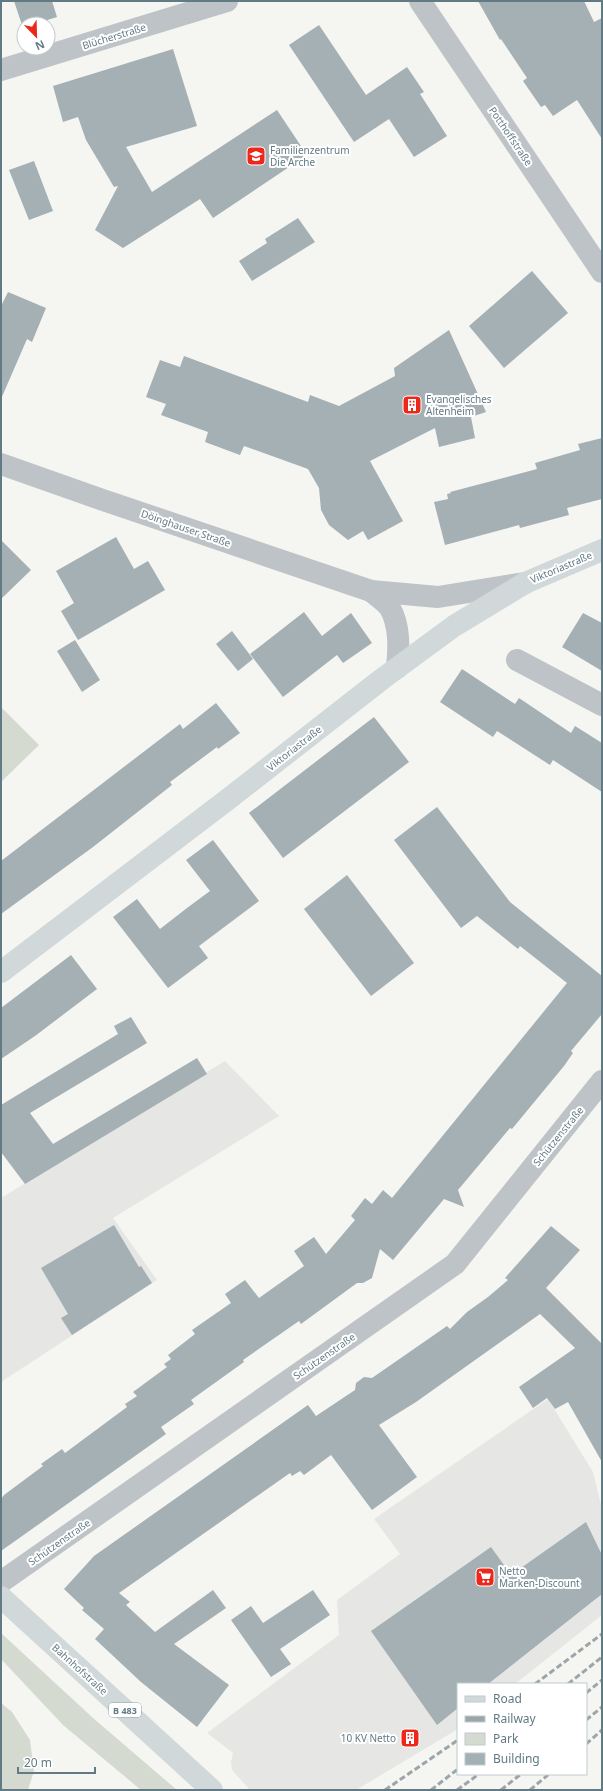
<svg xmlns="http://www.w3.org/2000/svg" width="603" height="1791" font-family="'Noto Sans',sans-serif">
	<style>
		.built { fill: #e6e6e4 }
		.green { fill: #d5dad0 }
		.building { fill: #a4b0b4 }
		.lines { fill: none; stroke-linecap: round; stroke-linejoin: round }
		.minor { stroke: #bdc3c6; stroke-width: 22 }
		.secondary { stroke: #d0d8da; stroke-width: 22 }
		.primary { stroke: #d0d8da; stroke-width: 22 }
		.rail { stroke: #9ca6aa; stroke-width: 3; stroke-dasharray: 6 3; stroke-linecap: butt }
		.labels { text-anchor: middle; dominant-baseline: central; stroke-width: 4; stroke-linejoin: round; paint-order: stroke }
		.shield { fill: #fff; stroke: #91a2a9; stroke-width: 1 }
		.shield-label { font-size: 9px; font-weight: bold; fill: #627a84 }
		.street-label { font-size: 10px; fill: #627a84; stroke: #fff }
		.poi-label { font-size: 10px; fill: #627a84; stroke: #fff; text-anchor: start }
	</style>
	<rect width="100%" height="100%" fill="#f5f5f1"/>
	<!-- built -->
	<g class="built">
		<path d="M225,1061L279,1116L113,1218L157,1280L1,1382V1198Z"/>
		<path d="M548,1399L593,1472L602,1509V1615L515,1684H458V1729L356,1790H250L232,1770L231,1762L233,1753L207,1733L339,1635L337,1600L400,1554L374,1519Z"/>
	</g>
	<!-- green -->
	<g class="green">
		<path d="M1,707L39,745L1,782Z"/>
		<path d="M1,1633L93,1718L177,1790H141L63,1725L1,1659Z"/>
		<path d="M1,1703L12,1712L30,1740L34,1771L28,1790H1Z"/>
	</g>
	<!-- building -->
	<g class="building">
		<path d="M14,1H52L57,17L35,24H24L23,28Z"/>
		<path d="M478,1H584L594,22L602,18V139L577,100L553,116L545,105L541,107L523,81L527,78L501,39L500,40Z"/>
		<path d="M319,25L366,95L407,67L424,92L420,94L447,136L414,157L389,119L354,142L289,45Z"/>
		<path d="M173,49L197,126L126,147L152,192L277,110L307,155L213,218L200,199L123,248L95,230L118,186L114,187L86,140L78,117L63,122L53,86Z"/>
		<path d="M34,161L53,211L29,220L9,170Z"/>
		<path d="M298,218L315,242L252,281L239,261L267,243L265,239Z"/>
		<path d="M532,271L568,313L504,368L469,326Z"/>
		<path d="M8,292L46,308L32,342L27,339L1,399V306Z"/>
		<path d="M449,330L486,412L471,417L475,438L439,447L435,428L370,461L403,521L368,540L363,531L348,540L329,525L321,510L319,488L308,469L244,446L240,455L205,442L208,432L161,415L166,404L146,397L160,360L180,367L184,356L308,402L310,395L339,406L395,376L394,368Z"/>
		<path d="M602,438V499L567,508L569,515L520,528L519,525L445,545L434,502L448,499L447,494L451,493L450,492L537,469L535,463L580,450L578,444Z"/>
		<path d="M116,537L134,569L148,561L165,590L78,640L61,611L74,603L56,571Z"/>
		<path d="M1,540L31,570L1,599Z"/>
		<path d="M304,612L322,636L351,613L372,643L343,663L337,655L283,697L250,654Z"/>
		<path d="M583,613L602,623V671L562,647Z"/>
		<path d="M232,631L253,659L238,671L216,644Z"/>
		<path d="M75,640L100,680L82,692L57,651Z"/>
		<path d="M462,669L515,704L519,698L571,733L575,726L602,743V792L553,760L550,765L497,731L493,737L440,702Z"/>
		<path d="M216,703L240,733L218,749L217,747L170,782L172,785L93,847L1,914V861L180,724L183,729Z"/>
		<path d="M374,717L409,762L283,858L249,813Z"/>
		<path d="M437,807L510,902L602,976V1014L571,1051L573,1053L564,1066L512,1129L510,1128L458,1190L464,1207L444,1199L393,1260L380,1249L372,1278L363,1283H357L301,1324L299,1321L243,1360L244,1362L191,1400L194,1404L161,1427L166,1434L1,1551V1499L4,1495L43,1466L41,1464L62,1449L65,1453L127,1407L125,1404L137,1396L133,1392L167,1367L164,1364L171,1359L168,1355L195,1334L192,1330L231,1303L225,1294L245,1280L259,1298L304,1266L294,1251L314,1237L326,1254L355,1220L351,1216L365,1198L372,1204L383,1190L392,1198L567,983L520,946L518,949L477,916L461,928L394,840Z"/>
		<path d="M213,840L259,901L199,946L208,958L168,988L113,917L137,899L160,929L187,908L210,891L186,860Z"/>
		<path d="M347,875L414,963L371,996L304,909Z"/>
		<path d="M71,955L97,989L35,1036L1,1059V1008Z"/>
		<path d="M131,1017L147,1043L30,1113L53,1144L197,1058L207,1074L25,1184L1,1152V1105L118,1034L114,1026Z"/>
		<path d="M114,1225L139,1267L141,1266L152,1283L72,1335L61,1318L68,1314L41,1268Z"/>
		<path d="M551,1226L580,1250L546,1288L602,1344V1462L568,1402L555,1409L547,1398L533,1408L519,1387L575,1348L540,1314L416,1402L379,1425L417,1477L372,1510L331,1455L304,1475L300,1471L292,1476L290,1473L119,1593L130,1602L126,1605L155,1632L213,1590L226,1608L174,1644L229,1685L197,1727L141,1682L95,1639L104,1629L82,1610L84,1608L64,1589L94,1556L308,1405L316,1416L355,1390L356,1383L364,1377L372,1378L447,1326L450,1329L467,1312L488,1297L508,1280L505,1278Z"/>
		<path d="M586,1522L602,1555V1594L488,1684H458V1708L437,1725L371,1631L491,1547L511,1575Z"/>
		<path d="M313,1590L330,1615L280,1649L291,1664L271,1677L231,1620L251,1606L263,1623Z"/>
	</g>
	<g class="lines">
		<!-- minor -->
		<g class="minor">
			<path d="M420,1L602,272"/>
			<path d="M1,70L227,1"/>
			<path d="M1,464L100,499L371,591L438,597L525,583"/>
			<path d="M371,591C377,596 386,602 390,608C400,626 399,648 397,668"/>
			<path d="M517,660L602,705"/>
			<path d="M1,1582L455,1264L602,1081"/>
		</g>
		<!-- secondary -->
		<path class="secondary" d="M1,972L227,800L382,679L454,626L525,583L602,550"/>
		<!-- primary -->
		<path class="primary" d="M1,1597L212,1790"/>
		<!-- rail -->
		<g class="rail">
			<path d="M535,1684L602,1634"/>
			<path d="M568,1684L602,1657"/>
			<path d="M586,1693L602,1680"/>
			<path d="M586,1720L602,1707"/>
			<path d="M586,1744L602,1730"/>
			<path d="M385,1790L458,1740"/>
			<path d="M431,1790L458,1769"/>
			<path d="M457,1790L479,1774"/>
			<path d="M501,1790L521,1774"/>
			<path d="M530,1790L549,1774"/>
		</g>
	</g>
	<!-- icons -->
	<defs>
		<g id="school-square" transform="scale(1)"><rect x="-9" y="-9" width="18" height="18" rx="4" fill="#ec281a" stroke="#fff"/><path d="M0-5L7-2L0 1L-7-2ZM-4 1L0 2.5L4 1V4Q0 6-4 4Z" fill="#fff"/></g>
		<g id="building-square" transform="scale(1)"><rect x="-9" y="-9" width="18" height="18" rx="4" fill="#ec281a" stroke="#fff"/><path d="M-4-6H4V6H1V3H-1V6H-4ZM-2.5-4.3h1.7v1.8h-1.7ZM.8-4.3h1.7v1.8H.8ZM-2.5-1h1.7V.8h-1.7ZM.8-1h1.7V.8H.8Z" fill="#fff"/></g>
		<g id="supermarket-square" transform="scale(1)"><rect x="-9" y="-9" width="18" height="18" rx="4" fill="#ec281a" stroke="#fff"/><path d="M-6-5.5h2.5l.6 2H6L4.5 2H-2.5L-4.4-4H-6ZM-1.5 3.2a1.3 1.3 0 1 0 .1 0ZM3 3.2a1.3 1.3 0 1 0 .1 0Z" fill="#fff"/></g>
	</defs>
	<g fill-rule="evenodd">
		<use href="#school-square" x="256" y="156"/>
		<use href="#building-square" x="412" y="405"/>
		<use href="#supermarket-square" x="485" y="1577"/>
		<use href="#building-square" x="410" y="1738"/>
	</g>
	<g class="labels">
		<!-- shield labels -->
		<rect class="shield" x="109" y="1703" width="32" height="14" rx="3"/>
		<g class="shield-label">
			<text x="125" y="1710">B 483</text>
		</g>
		<!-- street labels -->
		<g class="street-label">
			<text transform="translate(114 36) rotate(-17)">Blücherstraße</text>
			<text transform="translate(511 136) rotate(56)">Potthoffstraße</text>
			<text transform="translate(186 528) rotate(19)">Döinghauser Straße</text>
			<text transform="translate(561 567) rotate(-23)">Viktoriastraße</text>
			<text transform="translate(294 748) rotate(-38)">Viktoriastraße</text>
			<text transform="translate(558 1136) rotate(-51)">Schützenstraße</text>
			<text transform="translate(324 1356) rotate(-35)">Schützenstraße</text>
			<text transform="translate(59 1542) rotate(-35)">Schützenstraße</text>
			<text transform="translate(80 1669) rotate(42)">Bahnhofstraße</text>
		</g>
		<!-- poi labels -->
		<g class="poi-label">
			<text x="270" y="150">Familienzentrum<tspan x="270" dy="12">Die Arche</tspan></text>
			<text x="426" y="399">Evangelisches<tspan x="426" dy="12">Altenheim</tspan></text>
			<text x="499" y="1571">Netto<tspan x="499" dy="12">Marken-Discount</tspan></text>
			<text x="396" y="1738" text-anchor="end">10 KV Netto</text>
		</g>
	</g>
	<!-- border -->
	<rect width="603" height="1791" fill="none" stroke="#627a84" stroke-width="4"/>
	<!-- legend -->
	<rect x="457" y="1683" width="130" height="92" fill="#ffffff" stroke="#c0cace"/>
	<rect x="465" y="1696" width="20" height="6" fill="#d0d8da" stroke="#c0cace"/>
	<text x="493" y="1703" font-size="12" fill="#627a84">Road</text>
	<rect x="465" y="1716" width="20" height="6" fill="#9ca6aa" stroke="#c0cace"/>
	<text x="493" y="1723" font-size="12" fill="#627a84">Railway</text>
	<rect x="465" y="1733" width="20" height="12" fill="#d5dad0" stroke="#c0cace"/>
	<text x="493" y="1743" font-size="12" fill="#627a84">Park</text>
	<rect x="465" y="1753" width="20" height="12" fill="#a4b0b4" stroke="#c0cace"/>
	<text x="493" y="1763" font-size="12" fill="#627a84">Building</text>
	<!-- north arrow -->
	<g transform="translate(36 36) rotate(157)"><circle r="19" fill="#ffffff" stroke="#c0cace"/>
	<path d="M0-3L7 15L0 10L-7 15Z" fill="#ec281a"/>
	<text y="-6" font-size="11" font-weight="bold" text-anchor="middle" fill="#627a84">N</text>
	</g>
	<!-- scale -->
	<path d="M18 1767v6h77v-6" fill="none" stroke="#627a84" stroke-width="2"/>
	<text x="24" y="1767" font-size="12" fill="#627a84" stroke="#ffffff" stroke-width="3" paint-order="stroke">20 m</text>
</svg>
